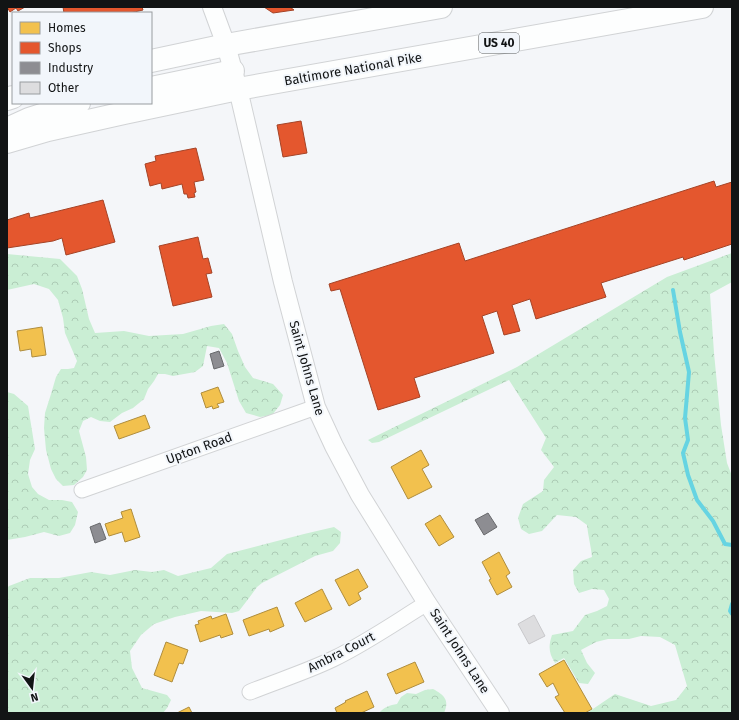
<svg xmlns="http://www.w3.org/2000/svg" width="739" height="720" font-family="'Fira Sans',sans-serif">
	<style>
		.forest { fill: url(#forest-crowns) }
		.homes { fill: #f2c14e; stroke: #af8d3d }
		.shops { fill: #e4572e; stroke: #a54326 }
		.industry { fill: #8d8d92; stroke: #68696c }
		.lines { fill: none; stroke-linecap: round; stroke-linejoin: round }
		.stream { stroke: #66d4e2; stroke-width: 4 }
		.building { fill: #dddddf; stroke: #c8c8cb }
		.minor-casing { stroke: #d1d3d5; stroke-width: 17 }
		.tertiary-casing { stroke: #d1d3d5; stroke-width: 20 }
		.primary-casing { stroke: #d1d3d5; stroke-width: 24 }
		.minor { stroke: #fdfefe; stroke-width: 15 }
		.tertiary { stroke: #fdfefe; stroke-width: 18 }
		.primary { stroke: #fdfefe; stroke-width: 22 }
		.labels { text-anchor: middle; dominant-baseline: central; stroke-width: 4; stroke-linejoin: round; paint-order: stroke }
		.shield { fill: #f2f6fb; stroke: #55585a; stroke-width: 1 }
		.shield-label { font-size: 12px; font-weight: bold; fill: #121415 }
		.street-label { font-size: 13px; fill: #121415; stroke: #f2f6fb }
	</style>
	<defs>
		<pattern id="forest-crowns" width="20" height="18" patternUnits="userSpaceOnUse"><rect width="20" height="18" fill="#caeed4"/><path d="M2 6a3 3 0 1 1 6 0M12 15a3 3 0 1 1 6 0" fill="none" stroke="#accbb5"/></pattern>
	</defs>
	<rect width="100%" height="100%" fill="#f4f6f9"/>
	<!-- forest -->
	<g class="forest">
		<path d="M732,253V282L710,294L714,353L721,425L727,463L732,476V713H587L615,694L651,706L676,700L687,686L675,645L660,637L641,636L629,639H608L596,642L581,650L587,663L595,673L588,684L579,683L564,658L555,663C549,653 548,647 552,635L573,631L585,615L597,611L607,606L609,599L604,590L592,589L579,593L574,584L573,570L581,561L592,557C591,546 588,536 587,525L576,517L557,515L542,531L529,534L521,529L518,518L523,504L543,491L544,480L554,467L541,450L546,438L509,380L379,442L372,443L368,440L517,367L667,277Z"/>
		<path d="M7,254L60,259L77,276L82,289L89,319L95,333L124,331L149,336L183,334L211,326L224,324L232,334L238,351L245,367L253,378L273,384L283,395L280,405L272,415L260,417L246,413L239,401L227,363L219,348L207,346L203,366L195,372L173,376L165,374H158L154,381L148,389L144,399L133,408L122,413L110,422L100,421L91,417L83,421L79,431L86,457L87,470L83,477L74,485L63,486L56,479L51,469L46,450L44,428L45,413L51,394L56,377L61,369H68L74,368L77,361L65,333L63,318L58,300L49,289L34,284L7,290Z"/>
		<path d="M7,392L14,394L28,406L35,449L30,460L28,474L32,487L38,494L49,500H62L72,502L78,512L75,525L70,533L59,536L44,532L25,537L7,540Z"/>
		<path d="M334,527L341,532L340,543L333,551L315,556L262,583L257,587L249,598L239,611L232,613L201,611L175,617L154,624L141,635L130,651L132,668L142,688L167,695L171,700L167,708L163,713H7V588L9,586L30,578H59L91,572L110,575L135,570L152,572L164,570L178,576L211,568L227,554L304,534Z"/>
		<path d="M433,689C444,695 450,700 444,713H379C384,707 390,705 397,704L401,697L407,693L416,694L425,690Z"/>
	</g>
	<!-- homes -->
	<g class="homes">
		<path d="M42,327L46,355L32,357L31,349L20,351L17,331Z"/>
		<path d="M218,387L224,402L217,404L219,407L213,409L212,406L206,408L201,393Z"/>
		<path d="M145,415L150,428L119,439L114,426Z"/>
		<path d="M421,450L429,465L422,469L432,487L408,499L391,467Z"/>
		<path d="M131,509L140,537L125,542L122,532L109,536L105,524L123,518L121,512Z"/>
		<path d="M440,515L454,537L439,546L425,524Z"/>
		<path d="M499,552L510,573L506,576L512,587L497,595L489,580L491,579L482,562Z"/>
		<path d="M358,569L368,587L358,593L361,599L349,606L335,580Z"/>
		<path d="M322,589L332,609L305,622L295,603Z"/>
		<path d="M277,607L284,626L270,632L269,629L249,636L243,620Z"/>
		<path d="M226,614L233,634L221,638L220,635L200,642L195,625L199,624L198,621L211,616L212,619Z"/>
		<path d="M166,642L188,650L183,664L179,663L172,682L154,675Z"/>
		<path d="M564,660L592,709L585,713H565L555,697L559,695L553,683L547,687L539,674Z"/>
		<path d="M415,662L424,682L396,694L387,674Z"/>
		<path d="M367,691L374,707L361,713H337L335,708L346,702L345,701Z"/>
		<path d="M189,707L192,713H177Z"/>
	</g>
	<!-- shops -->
	<g class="shops">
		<path d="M7,7H25L18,11L16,8L10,12Z"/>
		<path d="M63,7H142L143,10L130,13H64Z"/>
		<path d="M264,7H290L294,10L273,13Z"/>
		<path d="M301,121L307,153L283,157L277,125Z"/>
		<path d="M196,148L204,180L194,182L196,192L194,193L195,197L188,198L187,194H184L182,184L162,189L161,183L150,186L145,164L156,161L155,156Z"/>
		<path d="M714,181L716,187L732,182V244L684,260L683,257L601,283L606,297L536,319L530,299L512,305L520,331L504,335L497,311L482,316L494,353L414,378L420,397L378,410L340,289L331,291L329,284L459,243L465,261Z"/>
		<path d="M103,200L115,242L66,255L62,238L53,241L7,248V220L29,213L30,218Z"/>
		<path d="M198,237L203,259L208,258L212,273L206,274L212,297L173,306L159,246Z"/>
	</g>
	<!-- industry -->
	<g class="industry">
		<path d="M219,351L224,366L214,369L210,354Z"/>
		<path d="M488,513L497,527L484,535L475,520Z"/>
		<path d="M100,523L106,539L95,543L90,527Z"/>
	</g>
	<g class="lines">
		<!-- stream -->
		<g class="stream">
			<path d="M673,290L680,332L689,372L685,418L688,440L683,453L688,475L697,500L713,521L725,544L732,545"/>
			<path d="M732,604L730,611L732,614"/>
		</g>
	</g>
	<!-- building -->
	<path class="building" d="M534,615L545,636L529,644L518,624Z"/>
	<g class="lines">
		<!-- minor casing -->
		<g class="minor-casing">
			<g id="minor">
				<path d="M82,490L316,407"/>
				<path d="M250,692C277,681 306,672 333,659C366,643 396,622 427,603"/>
			</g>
		</g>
		<!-- tertiary casing -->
		<g class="tertiary-casing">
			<path id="tertiary" d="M212,7L226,45L238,89L283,282L316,407L334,446L360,495L427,603L500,713"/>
		</g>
		<!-- primary casing -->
		<g class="primary-casing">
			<g id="primary">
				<path d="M151,61L226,45L441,7"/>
				<path d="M151,88L233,71"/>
				<path d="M7,99L13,97"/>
				<path d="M7,129L29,119L79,103"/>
				<path d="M7,142L48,130L124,113L238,89L702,7"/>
			</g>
		</g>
		<!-- minor -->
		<use href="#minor" class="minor"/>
		<!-- tertiary -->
		<use href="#tertiary" class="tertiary"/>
		<!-- primary -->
		<use href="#primary" class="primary"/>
	</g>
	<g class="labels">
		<!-- shield labels -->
		<rect class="shield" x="479" y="33" width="40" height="20" rx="3"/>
		<g class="shield-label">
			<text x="499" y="43">US 40</text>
		</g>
		<!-- street labels -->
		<g class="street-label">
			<text transform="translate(353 69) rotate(-10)">Baltimore National Pike</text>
			<text transform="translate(307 368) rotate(74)">Saint Johns Lane</text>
			<text transform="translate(199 448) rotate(-20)">Upton Road</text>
			<text transform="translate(460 651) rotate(57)">Saint Johns Lane</text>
			<text transform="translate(341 652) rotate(-27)">Ambra Court</text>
		</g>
	</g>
	<!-- border -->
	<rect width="739" height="720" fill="none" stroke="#121415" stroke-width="16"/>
	<!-- legend -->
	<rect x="12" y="12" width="140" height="92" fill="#f2f6fb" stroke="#989c9f"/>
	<rect x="20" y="22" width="20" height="12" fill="#f2c14e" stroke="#989c9f"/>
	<text x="48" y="32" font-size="12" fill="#121415">Homes</text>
	<rect x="20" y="42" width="20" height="12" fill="#e4572e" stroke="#989c9f"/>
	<text x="48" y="52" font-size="12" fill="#121415">Shops</text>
	<rect x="20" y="62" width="20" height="12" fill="#8d8d92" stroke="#989c9f"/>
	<text x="48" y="72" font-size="12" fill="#121415">Industry</text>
	<rect x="20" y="82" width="20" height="12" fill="#dddddf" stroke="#989c9f"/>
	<text x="48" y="92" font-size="12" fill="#121415">Other</text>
	<!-- north arrow -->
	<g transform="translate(32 688) rotate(165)" stroke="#f2f6fb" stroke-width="3" paint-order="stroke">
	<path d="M0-3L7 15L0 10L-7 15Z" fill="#121415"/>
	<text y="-6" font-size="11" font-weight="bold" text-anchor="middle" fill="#121415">N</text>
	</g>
</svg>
